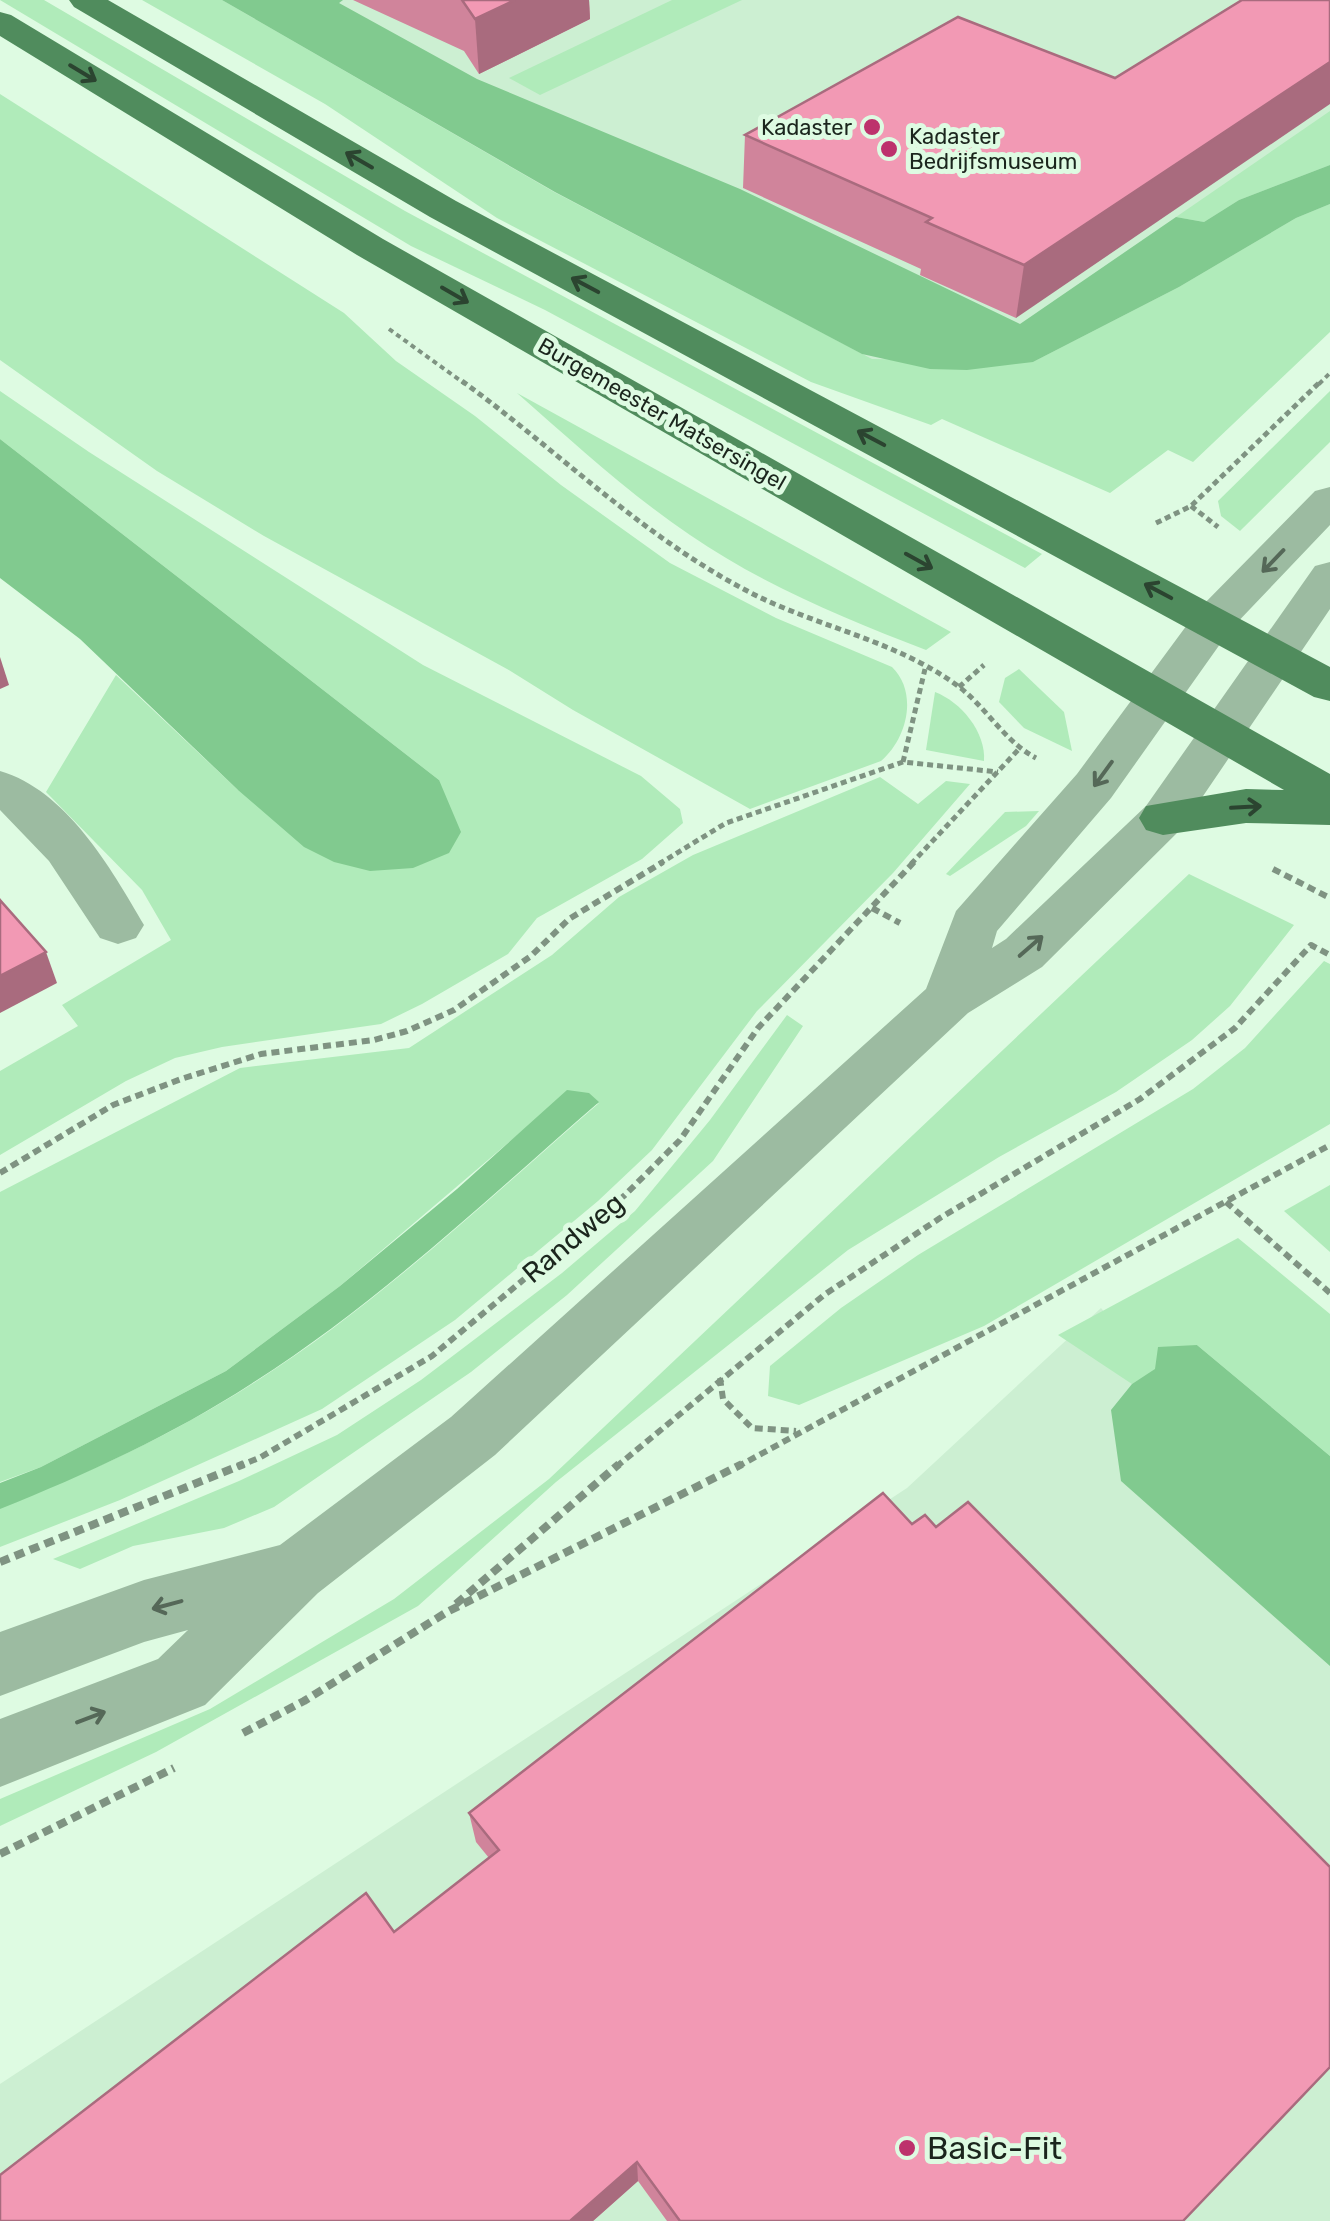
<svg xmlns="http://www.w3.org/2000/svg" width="1330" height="2221" font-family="Rubik,sans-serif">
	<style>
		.built { fill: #ccefd2 }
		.green { fill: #b0ebba }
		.water { fill: #81ca8f }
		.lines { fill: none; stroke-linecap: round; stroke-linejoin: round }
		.path-far3 { stroke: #7f9382; stroke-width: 4; stroke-dasharray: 5 4; stroke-linecap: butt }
		.path-far2 { stroke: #7f9382; stroke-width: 5; stroke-dasharray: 6 4; stroke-linecap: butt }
		.path-far1 { stroke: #7f9382; stroke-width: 6; stroke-dasharray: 8 5; stroke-linecap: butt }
		.path { stroke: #7f9382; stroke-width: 8; stroke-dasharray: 10 6; stroke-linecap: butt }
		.minor { fill: #9cbba1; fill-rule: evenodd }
		.major { fill: #508c5d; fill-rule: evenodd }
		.wall { fill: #d0849b }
		.shaded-wall { fill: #a96b7e }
		.building { fill: #f299b4; stroke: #a96b7e; stroke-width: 2.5 }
		.oneway { stroke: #2b4430 }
		.oneway2 { stroke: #556858 }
		.poi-dot { fill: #bd326c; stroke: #defbe2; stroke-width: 4 }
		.labels { text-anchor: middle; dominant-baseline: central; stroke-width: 10; stroke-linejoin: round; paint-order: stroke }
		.far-poi-label { font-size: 22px; fill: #1b251d; stroke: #defbe2; text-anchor: end }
		.far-street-label { font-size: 22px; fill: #1b251d; stroke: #defbe2 }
		.street-label { font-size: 28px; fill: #1b251d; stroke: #defbe2 }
		.near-poi-label { font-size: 32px; fill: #1b251d; stroke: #defbe2; text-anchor: start }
	</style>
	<rect width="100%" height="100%" fill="#defbe2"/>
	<!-- built -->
	<g class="built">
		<path d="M176,0H1330V282L1160,375L867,400Z"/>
		<path d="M1101,1308L1330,1580V2221H0V2084L907,1488Z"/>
	</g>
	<!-- green -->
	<g class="green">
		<path d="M0,0H44L405,211L1042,554L1025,568L545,310L411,246Z"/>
		<path d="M142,0H222L554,192L872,359L1033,362L1179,287L1296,218L1330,204V332L1193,462L1168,450L1110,493L942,419L931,425L811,382L497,218L325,104Z"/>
		<path d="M672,0H742L540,95L509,78Z"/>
		<path d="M0,94L344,313L396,361L475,416L561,485L670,563L776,618L892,667C918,692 908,738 881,761L750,809L573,710L507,669L264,536L157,471L0,360Z"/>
		<path d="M1330,111V165L1239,200L1204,222L1176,217Z"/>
		<path d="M0,391L89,452L423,665L641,776L680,809L683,823L642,859L537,918L508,954L422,1004L381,1024L222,1047L175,1058L126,1081L0,1155V1071L78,1026L62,1005L171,940L142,890L46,792L116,675L238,790L439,780L0,439Z"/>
		<path d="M1330,391V442L1240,531L1221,516L1218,501Z"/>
		<path d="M517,393L951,632L926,650C846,619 761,584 690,535C628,493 573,442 517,393Z"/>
		<path d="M1019,669L1064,712L1072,751L1024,728L999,702L1005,678Z"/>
		<path d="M935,692C961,702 986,732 984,761L926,750Z"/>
		<path d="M880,777L918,804L946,781L970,784L893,873L757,1011L652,1150L598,1201L455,1320L322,1409L120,1500L0,1547V1507C87,1474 172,1435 252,1384C377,1305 487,1200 599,1103L521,1132L340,1286L226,1371L41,1467L0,1482V1192L240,1068L409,1048L552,955L619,897L693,855Z"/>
		<path d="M1039,811L1026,826L950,876L946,874L1005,812Z"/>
		<path d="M1189,874L1294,925L1230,1006L1192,1040L1116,1092L999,1157L848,1250L556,1482L418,1606L156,1752L0,1826V1799L210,1709L394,1599L549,1479Z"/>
		<path d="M1324,961L1330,964V1124L984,1326L799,1405L768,1396L770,1366L841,1308L918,1255L1193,1089L1245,1048Z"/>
		<path d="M787,1015L803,1026L713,1161L567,1295L471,1372L274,1507L224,1528L133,1546L80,1569L53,1559L239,1481L337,1435L421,1380L562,1273L635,1211L710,1120Z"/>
		<path d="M1330,1185V1252L1284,1211Z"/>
		<path d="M1238,1238L1330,1314V1456L1197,1345L1132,1384L1058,1335Z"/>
	</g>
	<!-- water -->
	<g class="water">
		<path d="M222,0H343L339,3L477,79L740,189L1020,324L1176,217L1204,222L1239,200L1330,165V204L1296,218L1179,287L1033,362L967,370L930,369L862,354L555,192Z"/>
		<path d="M0,439L439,780L461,832L449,853L413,868L370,871L334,862L304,847L238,790L80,639L0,578Z"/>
		<path d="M567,1090L589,1093L599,1102C487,1199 377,1304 251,1384C172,1435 87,1474 0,1509V1483L41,1467L226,1371L340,1286L457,1189Z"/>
		<path d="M1197,1345L1330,1456V1666L1121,1481L1111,1410L1132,1384L1155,1369L1158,1347Z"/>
	</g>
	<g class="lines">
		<!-- path-far3 -->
		<g class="path-far3">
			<path d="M389,329L465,384"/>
			<path d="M1319,384L1330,373"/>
		</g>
		<!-- path-far2 -->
		<g class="path-far2">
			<path d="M462,381C561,453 647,541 757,596C823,628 898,642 958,686C987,708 1004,741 1036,758"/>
			<path d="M1191,506L1218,527"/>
			<path d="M1156,523L1191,506L1321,381"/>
			<path d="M959,687L984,665"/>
			<path d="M903,762L925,669"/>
			<path d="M659,864L726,823L903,762L998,772"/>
			<path d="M911,864L1019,749"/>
		</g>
		<!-- path-far1 -->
		<g class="path-far1">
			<path d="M1273,869L1330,898"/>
			<path d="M872,908L900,923"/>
			<path d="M0,1173L113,1105L181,1079L261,1054L374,1040L407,1031L454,1010L531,956L569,919L663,862"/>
			<path d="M1226,1202L1330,1293"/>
			<path d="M720,1378L723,1399L752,1428L796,1431"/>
			<path d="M237,1467L261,1457L432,1356L625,1195L680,1140L758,1028L914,862"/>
			<path d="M616,1467L824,1295L940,1218L1140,1099L1235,1028L1311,945L1330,955"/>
			<path d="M737,1467L1330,1145"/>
		</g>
		<!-- path -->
		<g class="path">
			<path d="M0,1562L244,1464"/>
			<path d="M456,1604L619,1464"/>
			<path d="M243,1733L304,1701L447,1612L742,1464"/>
			<path d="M0,1854L174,1768"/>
		</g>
		<!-- minor -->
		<g class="minor">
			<path d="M1330,487V525L1230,630L1111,798L997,931L992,948L1006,939L1146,806L1315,566L1330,562V609L1180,830L1042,967L968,1013L495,1455L318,1593L205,1705L0,1787V1719L158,1659L188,1630L144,1642L0,1696V1632L144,1580L280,1545L451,1417L926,989L956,911L1077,774L1198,610L1315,491Z"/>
			<path d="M0,771C66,790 111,868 144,925L136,938L118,944L100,938L49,861L0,810Z"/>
		</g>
		<!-- major -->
		<g class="major">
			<path d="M69,0H108L456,201L1330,667V701L1314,697L430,217L74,7Z"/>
			<path d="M0,12L11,15L383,239L1330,774V825L1246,823L1163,835L1146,830L1139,818L1146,806L1246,789L1284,790L357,255L0,36Z"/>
		</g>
	</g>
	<!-- wall -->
	<g class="wall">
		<path d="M353,0H589L590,19L479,74L464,51Z"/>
		<path d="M1115,78L1016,318L920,275L921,269L743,188L745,135Z"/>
		<path d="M912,1524L936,1527L1183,2221H667L638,2181L593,2221H0L394,1932L489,1858L476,1842L469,1813Z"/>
	</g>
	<!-- shaded-wall -->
	<g class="shaded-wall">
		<path d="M515,0H589L590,19L479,74L475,19Z"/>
		<path d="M1330,62V104L1016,318L1024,265Z"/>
		<path d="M0,657L9,685L0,689Z"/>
		<path d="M46,952L57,983L0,1013V976Z"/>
		<path d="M637,2162L638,2181L593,2221H570Z"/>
	</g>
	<!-- building -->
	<g class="building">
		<path d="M462,0H515L475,19Z"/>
		<path d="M1242,0H1330V62L1024,265L926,222L932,218L745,135L958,17L1115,78Z"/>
		<path d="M0,900L46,952L0,976Z"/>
		<path d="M883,1493L912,1524L925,1515L936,1527L968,1502L1330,1867V2067L1183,2221H680L637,2162L570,2221H0V2175L366,1893L394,1932L499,1850L469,1813Z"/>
	</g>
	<!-- one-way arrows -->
	<defs><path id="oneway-shaft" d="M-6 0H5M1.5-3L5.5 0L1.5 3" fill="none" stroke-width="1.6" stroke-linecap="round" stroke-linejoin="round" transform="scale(2.5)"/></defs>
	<g class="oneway">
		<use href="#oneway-shaft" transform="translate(83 73) rotate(31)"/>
		<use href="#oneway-shaft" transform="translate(359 160) rotate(-150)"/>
		<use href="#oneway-shaft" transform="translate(585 285) rotate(-152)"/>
		<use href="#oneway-shaft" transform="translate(455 295) rotate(30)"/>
		<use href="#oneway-shaft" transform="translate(871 438) rotate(-152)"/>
		<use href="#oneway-shaft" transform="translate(919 561) rotate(29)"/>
		<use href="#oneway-shaft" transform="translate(1158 591) rotate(-152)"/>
		<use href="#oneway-shaft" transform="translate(1246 807) rotate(-3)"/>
	</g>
	<g class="oneway2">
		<use href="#oneway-shaft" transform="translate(1273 561) rotate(134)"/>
		<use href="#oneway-shaft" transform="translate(1103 774) rotate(126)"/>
		<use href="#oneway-shaft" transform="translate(1031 946) rotate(-41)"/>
		<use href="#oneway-shaft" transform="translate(167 1605) rotate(165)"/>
		<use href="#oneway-shaft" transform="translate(91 1717) rotate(-21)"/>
	</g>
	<!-- markers -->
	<g class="poi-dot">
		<circle cx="872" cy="127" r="10"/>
		<circle cx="889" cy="149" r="10"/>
		<circle cx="907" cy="2148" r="10"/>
	</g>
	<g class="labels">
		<!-- far-poi labels -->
		<g class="far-poi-label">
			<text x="852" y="127">Kadaster</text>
			<text x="909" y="136" text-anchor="start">Kadaster<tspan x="909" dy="25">Bedrijfsmuseum</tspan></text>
		</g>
		<!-- far-street labels -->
		<g class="far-street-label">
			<text transform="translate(662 414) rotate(30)">Burgemeester Matsersingel</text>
		</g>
		<!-- street labels -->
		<g class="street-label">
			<text transform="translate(573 1238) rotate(-40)">Randweg</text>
		</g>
		<!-- near-poi labels -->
		<g class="near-poi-label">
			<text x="927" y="2148">Basic-Fit</text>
		</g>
	</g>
</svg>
